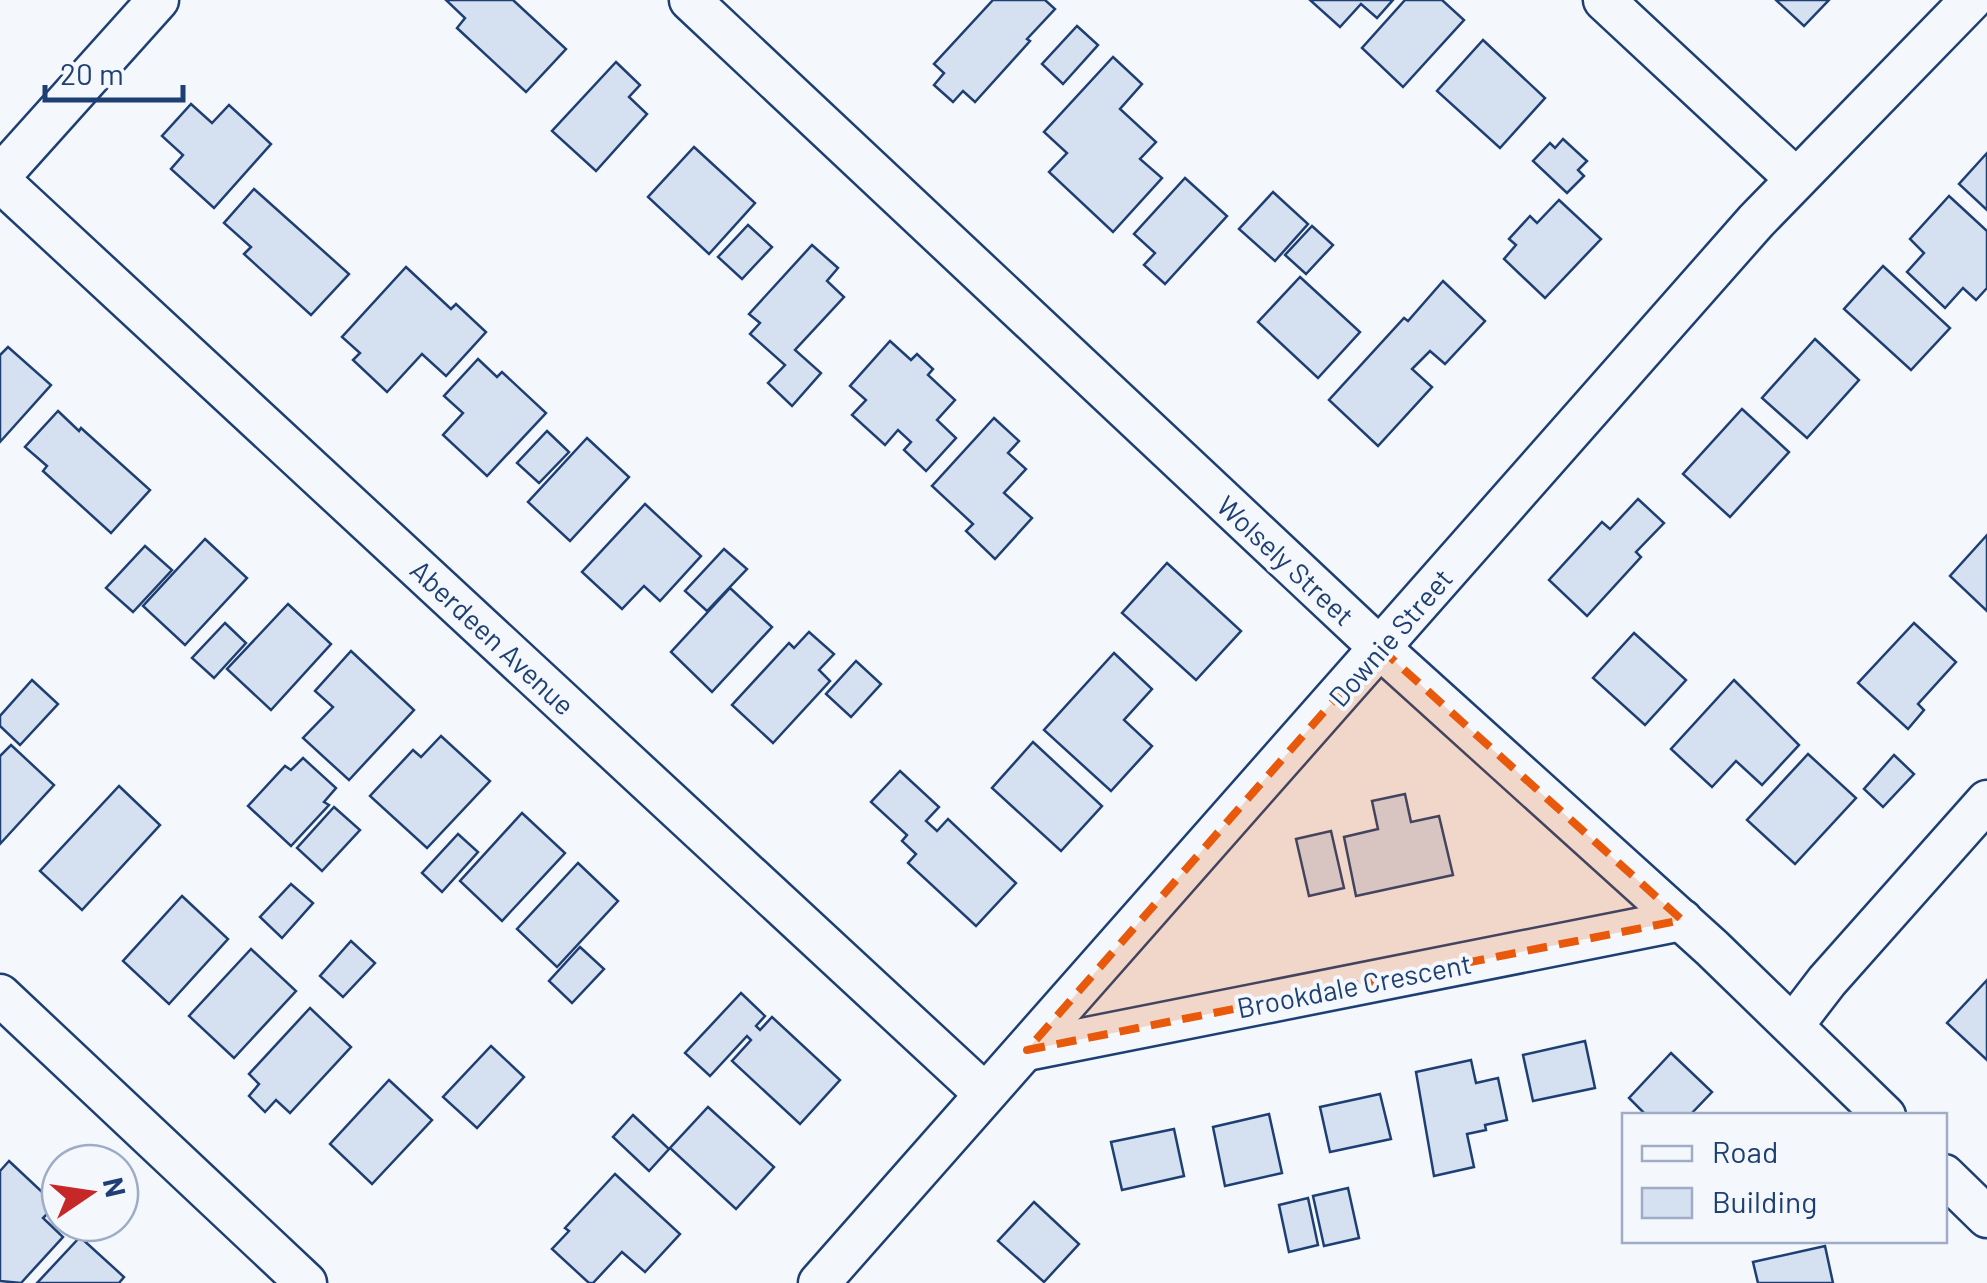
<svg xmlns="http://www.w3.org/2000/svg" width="1987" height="1283" font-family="Barlow,sans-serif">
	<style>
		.building { fill: #d5e0f0; stroke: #1d3f73; stroke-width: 2.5 }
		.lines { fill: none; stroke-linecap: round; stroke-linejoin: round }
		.street-casing { stroke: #1d3f73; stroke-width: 45 }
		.street { stroke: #f4f7fb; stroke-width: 40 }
		.marked { fill: #e8590c; fill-opacity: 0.2; stroke: #e8590c; stroke-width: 8; stroke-dasharray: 20 12; stroke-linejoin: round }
		.labels { text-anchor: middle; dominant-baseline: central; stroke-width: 8; stroke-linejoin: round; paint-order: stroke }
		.street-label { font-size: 28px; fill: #1d3f73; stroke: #f4f7fb }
	</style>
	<rect width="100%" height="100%" fill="#f4f7fb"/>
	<!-- building -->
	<g class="building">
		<path d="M446,0H513L566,49L526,92L457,28L465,18Z"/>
		<path d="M993,0H1045L1055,9L1027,39L1030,41L975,102L963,91L953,102L934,85L944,73L934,64Z"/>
		<path d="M1310,0H1393L1377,18L1361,4L1340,27Z"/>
		<path d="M1405,0H1442L1464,20L1403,87L1362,48Z"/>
		<path d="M1776,0H1829L1804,26Z"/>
		<path d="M1077,26L1098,45L1063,84L1042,64Z"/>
		<path d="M1483,40L1545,98L1500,148L1437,91Z"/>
		<path d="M1113,57L1142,84L1120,109L1156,142L1140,159L1162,178L1113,232L1049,172L1067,153L1044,132Z"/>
		<path d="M616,62L640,85L629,97L647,114L596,171L552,131Z"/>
		<path d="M191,104L212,123L229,105L271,144L214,208L171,169L183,155L162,136Z"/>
		<path d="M1563,139L1587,161L1578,170L1584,176L1567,193L1533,161L1550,143L1555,148Z"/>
		<path d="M694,147L755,203L709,254L648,197Z"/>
		<path d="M1987,153V210L1959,184Z"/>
		<path d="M1185,178L1227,216L1165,284L1144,265L1155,253L1134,234Z"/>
		<path d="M254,189L349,274L311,315L244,254L251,247L224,223Z"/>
		<path d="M1273,192L1308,224L1275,261L1239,229Z"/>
		<path d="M1949,196L1987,231V288L1976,300L1963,288L1945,308L1907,272L1924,253L1910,239Z"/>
		<path d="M1559,200L1601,239L1545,298L1504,259L1516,245L1509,239L1530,216L1537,223Z"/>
		<path d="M748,225L772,247L742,279L718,257Z"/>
		<path d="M1312,226L1333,245L1306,274L1285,255Z"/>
		<path d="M812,245L838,268L827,281L844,297L795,350L821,373L792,406L768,383L785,365L750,334L760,323L749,314Z"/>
		<path d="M1883,266L1950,328L1911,370L1844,309Z"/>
		<path d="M406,267L451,309L456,304L486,332L446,376L422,354L387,392L353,360L360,353L342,337Z"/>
		<path d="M1300,277L1360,332L1318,378L1258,322Z"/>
		<path d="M1443,281L1485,321L1445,364L1430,351L1412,369L1432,387L1378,446L1329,400L1404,318L1408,321Z"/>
		<path d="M1815,339L1859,380L1807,438L1762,398Z"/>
		<path d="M890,341L911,360L917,354L933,369L928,375L955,400L937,420L956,438L926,471L904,450L911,442L898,430L885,445L852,415L866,400L850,386Z"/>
		<path d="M8,347L51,385L0,442V355Z"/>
		<path d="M478,359L497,377L502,372L546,413L487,476L443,435L463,413L444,396Z"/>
		<path d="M1742,409L1789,452L1730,517L1683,474Z"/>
		<path d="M58,411L79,431L81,428L150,490L111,533L43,471L47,466L25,447Z"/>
		<path d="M994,418L1019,441L1008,453L1026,469L1004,493L1032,518L995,559L966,531L973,524L932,486Z"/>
		<path d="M547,431L569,452L539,483L517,463Z"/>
		<path d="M587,438L629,477L570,541L528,502Z"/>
		<path d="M1638,499L1664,523L1636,552L1641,557L1587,616L1549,580L1602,522L1610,529Z"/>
		<path d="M645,504L701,556L660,601L644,586L622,609L582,572Z"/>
		<path d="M1987,535V611L1950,576Z"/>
		<path d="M205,539L247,578L185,645L143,606Z"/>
		<path d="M145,546L172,570L133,612L106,588Z"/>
		<path d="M724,549L747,569L707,611L685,591Z"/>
		<path d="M1167,563L1241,631L1196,680L1122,613Z"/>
		<path d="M730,588L772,627L712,692L671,652Z"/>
		<path d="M288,604L331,644L271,710L227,669Z"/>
		<path d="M225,623L246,643L214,678L192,658Z"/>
		<path d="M1914,623L1956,662L1918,704L1924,710L1908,729L1858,683Z"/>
		<path d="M809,632L834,654L819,670L830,681L773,743L732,705L789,643L794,648Z"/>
		<path d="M1634,633L1686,680L1645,725L1593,678Z"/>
		<path d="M351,651L414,710L349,780L303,738L333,707L315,691Z"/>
		<path d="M1114,653L1152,689L1124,720L1152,746L1111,791L1044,730Z"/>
		<path d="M856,661L881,684L851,717L826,694Z"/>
		<path d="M32,680L58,704L20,745L0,726V716Z"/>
		<path d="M1734,680L1799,745L1762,785L1736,761L1712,787L1671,749Z"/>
		<path d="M441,736L490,781L427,848L370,796L413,750L421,757Z"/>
		<path d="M1033,742L1102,806L1061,851L992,788Z"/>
		<path d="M11,745L54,785L0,844V756Z"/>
		<path d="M1808,754L1856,798L1795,864L1747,820Z"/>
		<path d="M1894,755L1914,774L1883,807L1864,789Z"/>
		<path d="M303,758L336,788L324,802L329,805L291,846L248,806L285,766L291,770Z"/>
		<path d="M900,771L939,807L926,821L937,831L948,819L1016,883L976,926L908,863L916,854L902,841L907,835L871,802Z"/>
		<path d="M119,786L160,825L82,910L40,871Z"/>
		<path d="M1405,794L1411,822L1439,816L1453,875L1356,896L1344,837L1378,829L1372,801Z"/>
		<path d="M334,807L360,830L322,871L297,848Z"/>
		<path d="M522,813L565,853L502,921L460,881Z"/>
		<path d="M1331,831L1344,888L1309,896L1296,839Z"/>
		<path d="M458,834L478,852L442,892L422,873Z"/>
		<path d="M578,863L618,901L557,967L517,929Z"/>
		<path d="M291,884L313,903L282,938L260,917Z"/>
		<path d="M182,896L228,939L169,1004L123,961Z"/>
		<path d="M351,941L375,963L343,997L320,976Z"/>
		<path d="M580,947L604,969L572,1003L549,981Z"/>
		<path d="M251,949L296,991L234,1058L189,1016Z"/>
		<path d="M1987,980V1060L1947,1023Z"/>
		<path d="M741,993L765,1016L756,1026L760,1030L772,1017L840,1080L800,1124L732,1061L751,1040L747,1036L710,1076L685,1053Z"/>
		<path d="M310,1008L351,1047L290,1113L276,1100L265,1112L249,1096L259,1084L249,1074Z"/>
		<path d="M1585,1041L1595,1088L1533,1101L1523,1055Z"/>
		<path d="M491,1046L524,1077L477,1128L443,1097Z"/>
		<path d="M1671,1053L1712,1092L1689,1116H1647L1629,1098Z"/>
		<path d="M1471,1060L1476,1083L1498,1078L1507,1120L1485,1125L1486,1130L1467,1134L1474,1167L1434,1176L1416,1072Z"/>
		<path d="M389,1080L432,1120L372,1184L330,1144Z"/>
		<path d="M1380,1094L1391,1139L1330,1152L1320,1107Z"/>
		<path d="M708,1107L774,1167L736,1209L670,1148Z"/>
		<path d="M1269,1114L1282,1173L1225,1186L1213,1127Z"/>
		<path d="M633,1115L669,1149L649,1171L613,1137Z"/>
		<path d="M1174,1129L1184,1176L1122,1190L1111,1142Z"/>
		<path d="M9,1161L56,1205L43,1218L63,1237L21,1283L0,1281V1171Z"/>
		<path d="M615,1174L680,1234L645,1272L622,1252L593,1283H589L552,1249L569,1231L565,1228Z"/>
		<path d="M1348,1188L1359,1238L1324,1246L1313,1196Z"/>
		<path d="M1308,1198L1318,1245L1289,1252L1279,1205Z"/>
		<path d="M1034,1202L1079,1244L1044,1282L998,1241Z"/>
		<path d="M80,1237L124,1277L119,1283H37Z"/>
		<path d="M1825,1246L1833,1283H1758L1753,1262Z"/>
	</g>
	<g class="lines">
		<!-- street casing -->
		<g class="street-casing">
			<g id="street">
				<path d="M690,0L1380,648L1712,948L1885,1116"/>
				<path d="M1604,0L1795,178"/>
				<path d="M0,176L158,0"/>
				<path d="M0,181L985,1094"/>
				<path d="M0,995L306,1283"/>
				<path d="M1794,1024L1827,981L1987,801"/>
				<path d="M1027,1050L1682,920"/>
				<path d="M1944,1175L1987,1217"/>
				<path d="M819,1283L1756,221L1971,0"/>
			</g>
		</g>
		<!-- street -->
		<use href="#street" class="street"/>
	</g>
	<!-- marked area -->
	<path class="marked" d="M1380,648L1682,920L1027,1050Z"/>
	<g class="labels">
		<!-- street labels -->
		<g class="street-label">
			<text transform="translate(1286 560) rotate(43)">Wolsely Street</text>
			<text transform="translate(493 637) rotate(43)">Aberdeen Avenue</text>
			<text transform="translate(1390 637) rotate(-49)">Downie Street</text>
			<text transform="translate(1354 985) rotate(-11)">Brookdale Crescent</text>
		</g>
	</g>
	<!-- legend -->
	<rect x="1622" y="1113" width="325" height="130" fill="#f4f7fb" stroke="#9eadc5" stroke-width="2.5"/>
	<rect x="1642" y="1146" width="50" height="15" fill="#f4f7fb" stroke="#9eadc5" stroke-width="2.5"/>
	<text x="1712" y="1163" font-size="30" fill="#1d3f73">Road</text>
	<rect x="1642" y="1188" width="50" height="30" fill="#d5e0f0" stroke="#9eadc5" stroke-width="2.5"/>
	<text x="1712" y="1213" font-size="30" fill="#1d3f73">Building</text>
	<!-- north arrow -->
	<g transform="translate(90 1193) rotate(77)"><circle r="48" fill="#f4f7fb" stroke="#9eadc5" stroke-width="2.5"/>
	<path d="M0-8L18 38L0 25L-18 38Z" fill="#c62828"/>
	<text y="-15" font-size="28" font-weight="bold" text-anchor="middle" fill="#1d3f73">N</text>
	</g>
	<!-- scale -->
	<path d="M45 85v15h138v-15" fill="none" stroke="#1d3f73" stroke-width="5"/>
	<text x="60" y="85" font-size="30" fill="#1d3f73" stroke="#f4f7fb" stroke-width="8" paint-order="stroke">20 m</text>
</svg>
